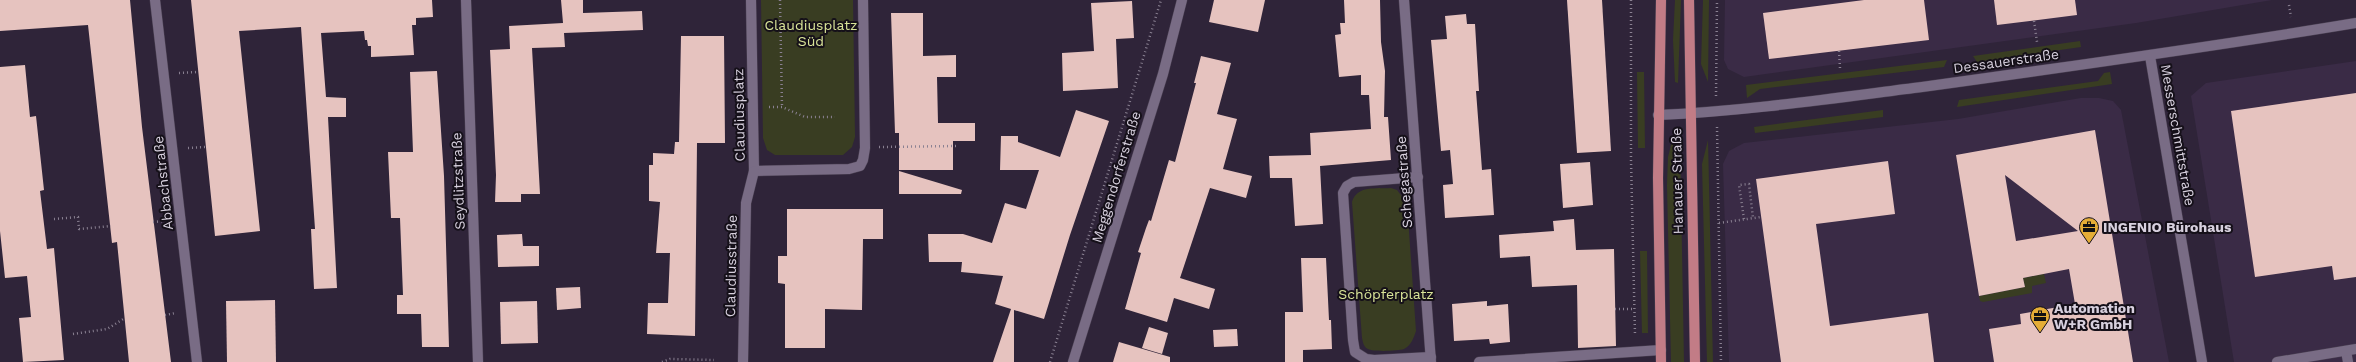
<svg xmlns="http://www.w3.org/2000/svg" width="2356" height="362" font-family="'Work Sans',sans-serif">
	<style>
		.built { fill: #3a2b46 }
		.green { fill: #393d22 }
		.building { fill: #e6c3bf; fill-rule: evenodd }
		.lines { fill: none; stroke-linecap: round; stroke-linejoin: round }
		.minor-casing { stroke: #493f51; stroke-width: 11 }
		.major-casing { stroke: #493f51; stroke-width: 11 }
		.path { stroke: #8a8192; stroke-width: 2.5; stroke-dasharray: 1 3; stroke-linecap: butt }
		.minor { stroke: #796c85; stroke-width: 10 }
		.major { stroke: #c27c86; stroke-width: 10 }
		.labels { text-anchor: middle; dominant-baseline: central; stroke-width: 4; stroke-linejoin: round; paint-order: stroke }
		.park-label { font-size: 14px; fill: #d9e498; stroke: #151019 }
		.street-label { font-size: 14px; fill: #d7d0de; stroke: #151019 }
		.poi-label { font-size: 14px; font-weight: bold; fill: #d7d0de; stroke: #151019; text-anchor: start }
	</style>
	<rect width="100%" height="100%" fill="#2f2439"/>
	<!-- built -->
	<g class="built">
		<path d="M1725,0H2272L2136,23L1744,77L1728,69L1724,60Z"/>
		<path d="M2356,61V362H2234L2191,96L2206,83Z"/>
		<path d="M2081,98H2099L2113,101L2121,110L2169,362H1729L1723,164L1729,151L1744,143L1958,119Z"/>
	</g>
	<!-- green -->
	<g class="green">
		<path d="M761,0H853L855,137L852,147L843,155H775L767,150L763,138Z"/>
		<path d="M1675,0H1681L1678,83L1675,82L1673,40Z"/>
		<path d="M1703,0H1709L1708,82L1701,64Z"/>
		<path d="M2080,41L2081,47L1977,62L1973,56Z"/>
		<path d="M1947,60L1944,67L1760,89L1747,98L1746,85Z"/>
		<path d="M1637,72H1644L1645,148H1638Z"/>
		<path d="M2110,72L2112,84L1957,107L1959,100L2098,81L2104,73Z"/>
		<path d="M1883,110V117L1755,133L1754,127Z"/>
		<path d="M1674,133L1678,134L1680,138L1684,362H1671L1667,185L1668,157Z"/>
		<path d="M1708,140L1713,362H1707L1702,164Z"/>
		<path d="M1391,188L1397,190L1407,203L1416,331C1414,337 1411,346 1404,349C1398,351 1373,352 1368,349C1364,347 1363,343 1362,338L1352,202C1357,185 1376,189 1391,188Z"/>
		<path d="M1640,251H1647L1648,333H1642Z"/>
		<path d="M2044,274L2046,283L2032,286V293L1983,302L1980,301L1979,296L2025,287L2023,278Z"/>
	</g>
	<!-- building -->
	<g class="building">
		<path d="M0,0H130L142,127L171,362H129L117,242L112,243L88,25L0,31Z"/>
		<path d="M191,0H432L433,17L416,18V25H412L414,55L371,57V46H368L367,40H365L364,31L321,33L326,97L346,98V117H328L337,288L314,289L311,229H315L301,27L239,31L260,231L215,236Z"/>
		<path d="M561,0H583V13L642,11L643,30L564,33L565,47L532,48L540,194H521V202H495L496,175L490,50L510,49L509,26L563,23Z"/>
		<path d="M1214,0H1265L1258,32L1209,22Z"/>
		<path d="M1344,0H1380L1381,42L1385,71L1384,117H1388L1391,160L1320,166L1323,224L1295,226L1292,178H1270L1269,156L1311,155L1310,133L1371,129L1369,95H1361V75L1339,77L1335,35L1341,34L1340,23H1345Z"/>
		<path d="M1567,0H1602L1611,151L1577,153Z"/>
		<path d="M1864,0H1924L1929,40L1769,59L1763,13Z"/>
		<path d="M1994,0H2075L2077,15L1997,25Z"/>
		<path d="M1132,1L1134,38L1116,39L1118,88L1063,91L1062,53L1094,51L1091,3Z"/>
		<path d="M891,13H923V56L956,55V77H937L938,123H975V141H953V170H899V133H895Z"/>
		<path d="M1466,14L1467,24H1475L1479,91H1476L1482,170L1491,169L1494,215L1445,218L1443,185L1453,184L1450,150L1441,151L1431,40L1447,39L1445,16Z"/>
		<path d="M681,36H724L725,143H697L695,336L647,334L648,303H668L670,253H656L660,202L649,201V165H653V153L674,154L675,142H679Z"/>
		<path d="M1201,56L1231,63L1217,114L1237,119L1223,169L1252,176L1246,198L1210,188L1180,278L1215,289L1209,309L1174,298L1167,322L1125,309L1141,253L1138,252L1146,228L1149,220L1151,221L1169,160L1175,162L1196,83H1194Z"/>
		<path d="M25,65L30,117L36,116L44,190L40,191L47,249L54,248L64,360L23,362L19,318L31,317L27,276L5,278L0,231V67Z"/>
		<path d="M437,71L444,176L449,347H422L421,314H397V295H403L400,218H391L388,152H413L410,72Z"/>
		<path d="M2356,93V277L2334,280L2332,266L2255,277L2231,111Z"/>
		<path d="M1076,110L1109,121L1070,235L1044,319L1014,310V362H993L1011,309L995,304L1003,276L961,272L962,262H929L928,234H963L992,243L1005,203L1026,209L1039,170H1000L1001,136H1018V142L1060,157Z"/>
		<path d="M2095,130L2133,362H1994L1989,329L2021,324L2020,314L2075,304L2069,269L2023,278L2025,287L1979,296L1956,155ZM2005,175L2078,231L2016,241Z"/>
		<path d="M1888,161L1895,214L1816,224L1830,326L1928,313L1934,362H1781L1756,179Z"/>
		<path d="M1590,162L1593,205L1563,208L1560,164Z"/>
		<path d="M899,171L962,190L961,194H899Z"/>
		<path d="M787,209H883V239H863L862,310L825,309V348H785V284L778,283V256H787Z"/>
		<path d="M1574,219L1576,250L1614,249L1616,346L1578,348L1577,285L1532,287L1530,256L1500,258L1499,235L1554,231L1553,221Z"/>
		<path d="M522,234L523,246H539V266L498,267L497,235Z"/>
		<path d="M1301,258H1326L1329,320H1331L1332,349L1303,350V362H1285V312H1303Z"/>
		<path d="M580,287L581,308L557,310L556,288Z"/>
		<path d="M275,300L276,362H227L226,301Z"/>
		<path d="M537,301L538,343L501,344L500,302Z"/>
		<path d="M1487,301V306L1508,304L1510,342L1490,344L1489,339L1454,341L1452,304Z"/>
		<path d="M1149,327L1168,333L1162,354L1142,348Z"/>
		<path d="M1237,329L1238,346L1214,347L1213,330Z"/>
		<path d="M1119,342L1170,357V362H1113Z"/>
	</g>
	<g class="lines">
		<!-- minor casing -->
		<g class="minor-casing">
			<g id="minor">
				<path d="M155,0L197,362"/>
				<path d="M466,0L478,362"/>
				<path d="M751,0L754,171L849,169L860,166L863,160L865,148L863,0"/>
				<path d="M1404,0L1431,362"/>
				<path d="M2150,56L2202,362"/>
				<path d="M1658,115C1747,111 1835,98 1922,87C2067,67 2212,47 2356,23"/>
				<path d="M1418,177L1354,182L1347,186L1343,193L1353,340L1355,352L1366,359L1374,360L1431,357"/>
				<path d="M2346,351L2348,362"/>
				<path d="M743,362L746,203L754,171"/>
				<path d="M1073,362L1163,74L1182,0"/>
				<path d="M1479,362L1661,350"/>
				<path d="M2277,362L2356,349"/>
			</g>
		</g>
		<!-- major casing -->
		<g class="major-casing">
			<g id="major">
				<path d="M1661,0L1658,178L1661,362"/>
				<path d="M1689,0L1695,362"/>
			</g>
		</g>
		<!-- path -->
		<g class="path">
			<path d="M780,0L782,107"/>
			<path d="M1631,0V160L1635,335"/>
			<path d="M2289,5L2291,17"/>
			<path d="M2034,21L2037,42"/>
			<path d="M1839,51L1840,68"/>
			<path d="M179,73L198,72"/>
			<path d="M1716,96L1717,0"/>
			<path d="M769,107H782L805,117H835"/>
			<path d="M1717,127L1721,362"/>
			<path d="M879,147L957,146"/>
			<path d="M188,148L206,147"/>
			<path d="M54,219L78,217L79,229L111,226"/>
			<path d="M1744,219L1739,185L1749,184L1753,218"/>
			<path d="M153,222L165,221"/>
			<path d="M1719,223L1761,217"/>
			<path d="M1615,309H1634"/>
			<path d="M165,315L176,313"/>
			<path d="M73,334L107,329L125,318"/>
			<path d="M662,362L670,359L714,360"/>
			<path d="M1050,362L1161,0"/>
		</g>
		<!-- minor -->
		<use href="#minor" class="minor"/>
		<!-- major -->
		<use href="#major" class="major"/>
	</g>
	<!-- icons -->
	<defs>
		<g id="office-pin" transform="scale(1)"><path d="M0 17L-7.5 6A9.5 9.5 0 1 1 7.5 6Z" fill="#e5ad36" stroke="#151019"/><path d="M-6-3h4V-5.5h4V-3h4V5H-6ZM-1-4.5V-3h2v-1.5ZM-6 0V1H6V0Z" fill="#111"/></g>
	</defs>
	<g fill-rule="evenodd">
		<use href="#office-pin" x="2089" y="227"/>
		<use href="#office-pin" x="2040" y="316"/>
	</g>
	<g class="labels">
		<!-- park labels -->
		<g class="park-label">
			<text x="811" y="25">Claudiusplatz<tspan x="811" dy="16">Süd</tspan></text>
			<text x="1386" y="294">Schöpferplatz</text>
		</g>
		<!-- street labels -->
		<g class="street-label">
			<text transform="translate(2006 61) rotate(-8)">Dessauerstraße</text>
			<text transform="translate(739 115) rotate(-91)">Claudiusplatz</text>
			<text transform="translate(2178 135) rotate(80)">Messerschmittstraße</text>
			<text transform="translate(1116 177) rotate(-73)">Meggendorferstraße</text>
			<text transform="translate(458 181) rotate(-92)">Seydlitzstraße</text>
			<text transform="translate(1677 181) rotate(-91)">Hanauer Straße</text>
			<text transform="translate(1404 182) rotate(-94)">Schegastraße</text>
			<text transform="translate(163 183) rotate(-96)">Abbachstraße</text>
			<text transform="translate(731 266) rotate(-89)">Claudiusstraße</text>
		</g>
		<!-- poi labels -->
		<g class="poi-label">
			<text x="2103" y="227">INGENIO Bürohaus</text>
			<text x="2054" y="308">Automation<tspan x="2054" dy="16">W+R GmbH</tspan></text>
		</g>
	</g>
</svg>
